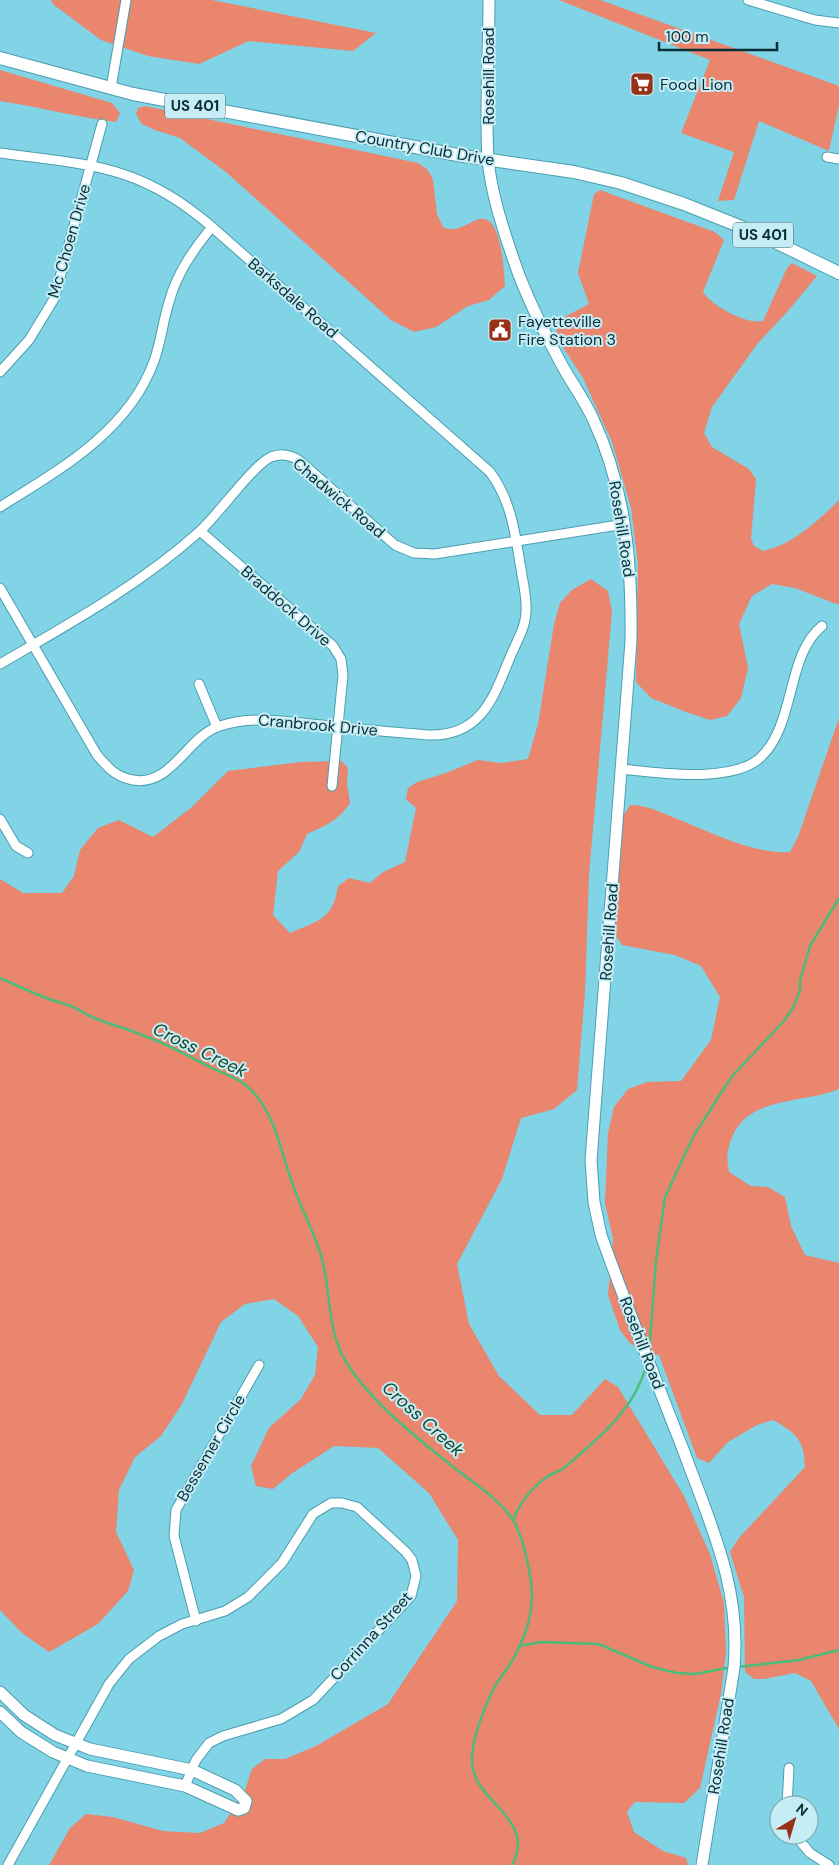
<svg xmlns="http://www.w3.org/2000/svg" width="839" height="1865" font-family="'DM Sans',sans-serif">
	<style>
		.green { fill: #ea856e }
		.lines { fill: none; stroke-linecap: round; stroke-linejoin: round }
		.stream { stroke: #4bbd79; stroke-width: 2.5 }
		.street-casing { stroke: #4b9eb0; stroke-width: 11 }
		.secondary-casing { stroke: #4b9eb0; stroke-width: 13 }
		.primary-casing { stroke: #4b9eb0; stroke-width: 14 }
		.street { stroke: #fff; stroke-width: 9 }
		.secondary { stroke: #fff; stroke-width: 11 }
		.primary { stroke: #fff; stroke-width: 12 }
		.labels { text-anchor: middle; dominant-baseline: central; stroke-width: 4; stroke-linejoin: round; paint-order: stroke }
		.shield { fill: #c6edf6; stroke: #42676f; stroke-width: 1 }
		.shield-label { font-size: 15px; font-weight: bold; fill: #0a2e35 }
		.street-label { font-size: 16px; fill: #0a2e35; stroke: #c6edf6 }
		.poi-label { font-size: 16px; fill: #0a2e35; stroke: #c6edf6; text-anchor: start }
		.water-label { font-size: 18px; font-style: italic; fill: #18462a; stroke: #c6edf6 }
	</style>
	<rect width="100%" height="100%" fill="#81d3e6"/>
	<!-- green -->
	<g class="green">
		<path d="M51,0H212L376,33L353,51L249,41L199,64L148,56L101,40L54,5Z"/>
		<path d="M559,0H600L839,86V105L829,151L759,121L734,200L718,201L734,152L681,133L710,60Z"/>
		<path d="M0,70L112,103L120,113L116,122C77,117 39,107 0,101Z"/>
		<path d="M145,106L418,163L428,170L433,180L437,214L443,227C457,234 468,222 480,219C502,214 504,272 505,286L489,300L468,306L436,327L414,332L391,320L226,172L180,138L155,130L142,124L136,114L138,108Z"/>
		<path d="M600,190L715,232L724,240L703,292C712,306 747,325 763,321L787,268L792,263L817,276L787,312L758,343L712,407L704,433L712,447L749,469L756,479L751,539L754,546L763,551C792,545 818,521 839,500V605L795,588L772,584L752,596L739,624L748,668L741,698L727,716L710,720L686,712L651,698L636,682L638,564L631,508L612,442L583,378L559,341L555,322L589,304L578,273L594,194Z"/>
		<path d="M591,579L608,591L612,612L589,875L585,993L577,1090L554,1109L521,1118L502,1179L457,1264L469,1324L499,1376L540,1415H572L605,1379L618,1387L684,1496L710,1554L724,1603L726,1653L721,1694L700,1788L684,1803L635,1802L627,1812L634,1832L663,1851L686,1858L688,1865H49L70,1828L86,1814L113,1817L163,1831L200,1833L224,1823L245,1790L252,1769L265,1759H285L316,1746L388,1704L457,1601L458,1540L429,1493L378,1448L334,1446L291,1474L273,1489L256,1486L251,1466L269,1428L301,1399L315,1375L318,1347L298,1316L274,1299L245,1304L221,1322L182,1404L161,1436L135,1457L119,1490L116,1532L134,1570L128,1591L98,1624L49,1652L22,1633L0,1610V879L23,893H62L74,876L80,850L98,828L119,820L153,837L192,807L228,771L301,762L342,761L348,768L347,783L350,803C339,820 325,826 307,834L299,852L278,871L273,915L290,933C319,920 333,920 338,886L349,878L370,883L383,872L405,862L416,808L406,799L408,788L417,782L446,773L478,760L501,763L528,759L538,724L554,624L560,603L572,590Z"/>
		<path d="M839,718V1089C805,1104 751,1095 733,1135C727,1151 726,1155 729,1172L751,1186L768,1187L785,1197L791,1226L805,1255L839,1263V1729L811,1681L795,1673L764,1679H754L745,1672L744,1597L730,1552L738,1539L805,1467C804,1439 796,1433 773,1420L757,1425L728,1442L709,1463L697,1458L659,1355L646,1354L629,1342L620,1330L608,1295L613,1239L605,1203L608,1133L614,1107L628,1089L647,1082L681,1081L711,1040L720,997L701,966L675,955L622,945L615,934L623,816L630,805C647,805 660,812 675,818C708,831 755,855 790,852L798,837Z"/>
	</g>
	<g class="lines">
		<!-- stream -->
		<g class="stream">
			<path d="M0,978C16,985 32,993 49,999C56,1002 64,1003 71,1006C78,1009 85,1014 92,1017C108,1024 126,1028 142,1035C165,1043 185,1054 206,1065C220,1073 236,1076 248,1087C278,1114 281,1158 296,1193C304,1215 316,1236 322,1259C331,1293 327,1331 346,1362C372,1404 422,1442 461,1473C479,1487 500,1500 513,1520C523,1537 528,1562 531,1582C535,1610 526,1637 512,1661C506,1671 498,1680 493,1690C483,1711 473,1735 472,1758C470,1803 538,1816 512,1865"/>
			<path d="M649,1353L656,1261L665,1197L693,1137L721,1093L734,1074L784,1021L794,1006L800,990V980L810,946L839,898"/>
			<path d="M513,1521C520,1502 530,1489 547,1477C552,1473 559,1472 564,1468C597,1440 635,1409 646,1366"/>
			<path d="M519,1646L541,1642L599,1644L652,1667L677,1673L695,1674L732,1667"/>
			<path d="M737,1667L799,1660L839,1650"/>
		</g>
		<!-- street casing -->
		<g class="street-casing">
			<g id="street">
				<path d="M748,0L815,20L839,23"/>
				<path d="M111,88L126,0"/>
				<path d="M0,153C89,165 140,164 212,227L490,472C512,502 515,534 521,569C523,583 527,597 526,611C526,626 517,641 511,655C494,696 482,737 428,735C393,732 357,729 322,725C287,722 254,715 220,726C187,736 172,787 133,780C116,777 108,768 97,755L0,588"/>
				<path d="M827,157L839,159"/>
				<path d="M0,372L29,340L54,299L102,124"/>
				<path d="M0,507C59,470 129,431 154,361C161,342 163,321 169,302C177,273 193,250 212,227"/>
				<path d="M200,531L333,646L341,659L343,675L332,786"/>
				<path d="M0,664C69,624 140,585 200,531C218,515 253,465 271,457C281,453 291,455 300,461L395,545L414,553L435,554L625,524"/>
				<path d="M199,684L217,727"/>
				<path d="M622,769C659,773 735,784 762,756C781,737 786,708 793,683C798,663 805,640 822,626"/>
				<path d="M0,819L16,846L28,853"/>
				<path d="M196,1621L174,1536L176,1510L259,1365"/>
				<path d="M787,1805L789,1768"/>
				<path d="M795,1835L810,1853L829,1865"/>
				<path d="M8,1865L109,1684L129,1659L159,1636L182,1624L225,1611L248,1597L282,1563L313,1514L331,1503H342L357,1507L406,1552L412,1560L416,1576L411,1596L313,1700L281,1719L223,1736L209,1743L196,1760L185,1786"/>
			</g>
		</g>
		<!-- secondary casing -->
		<g class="secondary-casing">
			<g id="secondary">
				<path d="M489,0C489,52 485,106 488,159C491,193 503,229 514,261C526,297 545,334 563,367C573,385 585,401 593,419C626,489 632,565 631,641L591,1160L594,1202L601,1235C627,1308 656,1380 684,1452C711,1526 741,1587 734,1668L702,1865"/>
				<path d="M0,1692L24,1715L55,1735L90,1749L192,1770L235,1790L246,1801L244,1808L238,1810L185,1786L87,1766L53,1752L21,1732L0,1712"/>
			</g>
		</g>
		<!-- primary casing -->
		<g class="primary-casing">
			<path id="primary" d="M0,58L133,94L463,156L574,172L621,183L684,204L759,234L839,273"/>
		</g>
		<!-- street -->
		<use href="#street" class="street"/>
		<!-- secondary -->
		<use href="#secondary" class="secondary"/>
		<!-- primary -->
		<use href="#primary" class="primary"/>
	</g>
	<!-- icons -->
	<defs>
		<g id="supermarket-square" transform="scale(1.25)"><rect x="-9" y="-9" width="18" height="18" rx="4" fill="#993118" stroke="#c6edf6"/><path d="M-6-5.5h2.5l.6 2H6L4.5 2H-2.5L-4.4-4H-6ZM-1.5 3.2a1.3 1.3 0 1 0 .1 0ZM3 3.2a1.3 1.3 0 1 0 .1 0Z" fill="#fff"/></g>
		<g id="civic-square" transform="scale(1.25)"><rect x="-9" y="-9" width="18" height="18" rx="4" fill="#993118" stroke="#c6edf6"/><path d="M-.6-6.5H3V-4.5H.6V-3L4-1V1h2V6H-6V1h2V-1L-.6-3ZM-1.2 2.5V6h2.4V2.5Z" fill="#fff"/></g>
	</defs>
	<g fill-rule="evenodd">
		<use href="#supermarket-square" x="642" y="84"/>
		<use href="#civic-square" x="500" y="330"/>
	</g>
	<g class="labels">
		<!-- shield labels -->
		<g class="shield">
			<rect x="165" y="93.5" width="60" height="25" rx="4"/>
			<rect x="733" y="222.5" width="60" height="25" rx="4"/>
		</g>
		<g class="shield-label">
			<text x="195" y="106">US 401</text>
			<text x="763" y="235">US 401</text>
		</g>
		<!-- street labels -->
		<g class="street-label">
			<text transform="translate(488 76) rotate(-90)">Rosehill Road</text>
			<text transform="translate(425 148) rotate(10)">Country Club Drive</text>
			<text transform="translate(69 241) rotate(-74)">Mc Choen Drive</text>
			<text transform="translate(293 298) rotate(41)">Barksdale Road</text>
			<text transform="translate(339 498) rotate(40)">Chadwick Road</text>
			<text transform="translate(622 529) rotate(81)">Rosehill Road</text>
			<text transform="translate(286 606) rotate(41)">Braddock Drive</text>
			<text transform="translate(318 725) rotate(5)">Cranbrook Drive</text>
			<text transform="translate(609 932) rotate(-86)">Rosehill Road</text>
			<text transform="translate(642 1343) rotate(69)">Rosehill Road</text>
			<text transform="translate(211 1448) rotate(-60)">Bessemer Circle</text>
			<text transform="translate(371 1636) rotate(-48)">Corrinna Street</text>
			<text transform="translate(721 1746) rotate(-81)">Rosehill Road</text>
		</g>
		<!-- poi labels -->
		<g class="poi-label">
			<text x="660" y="84">Food Lion</text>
			<text x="518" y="321">Fayetteville<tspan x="518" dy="18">Fire Station 3</tspan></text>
		</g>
		<!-- water labels -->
		<g class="water-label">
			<text transform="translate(200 1050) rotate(26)">Cross Creek</text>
			<text transform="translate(423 1419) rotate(42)">Cross Creek</text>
		</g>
	</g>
	<!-- north arrow -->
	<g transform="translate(794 1820) rotate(38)"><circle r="24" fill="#c6edf6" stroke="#7ba1a9"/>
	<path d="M0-4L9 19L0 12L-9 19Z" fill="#993118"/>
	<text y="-8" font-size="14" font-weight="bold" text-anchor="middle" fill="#0a2e35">N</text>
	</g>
	<!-- scale -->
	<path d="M659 42v8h118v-8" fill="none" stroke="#0a2e35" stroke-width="2.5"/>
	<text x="666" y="42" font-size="15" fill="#0a2e35" stroke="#c6edf6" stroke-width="4" paint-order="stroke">100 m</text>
</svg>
